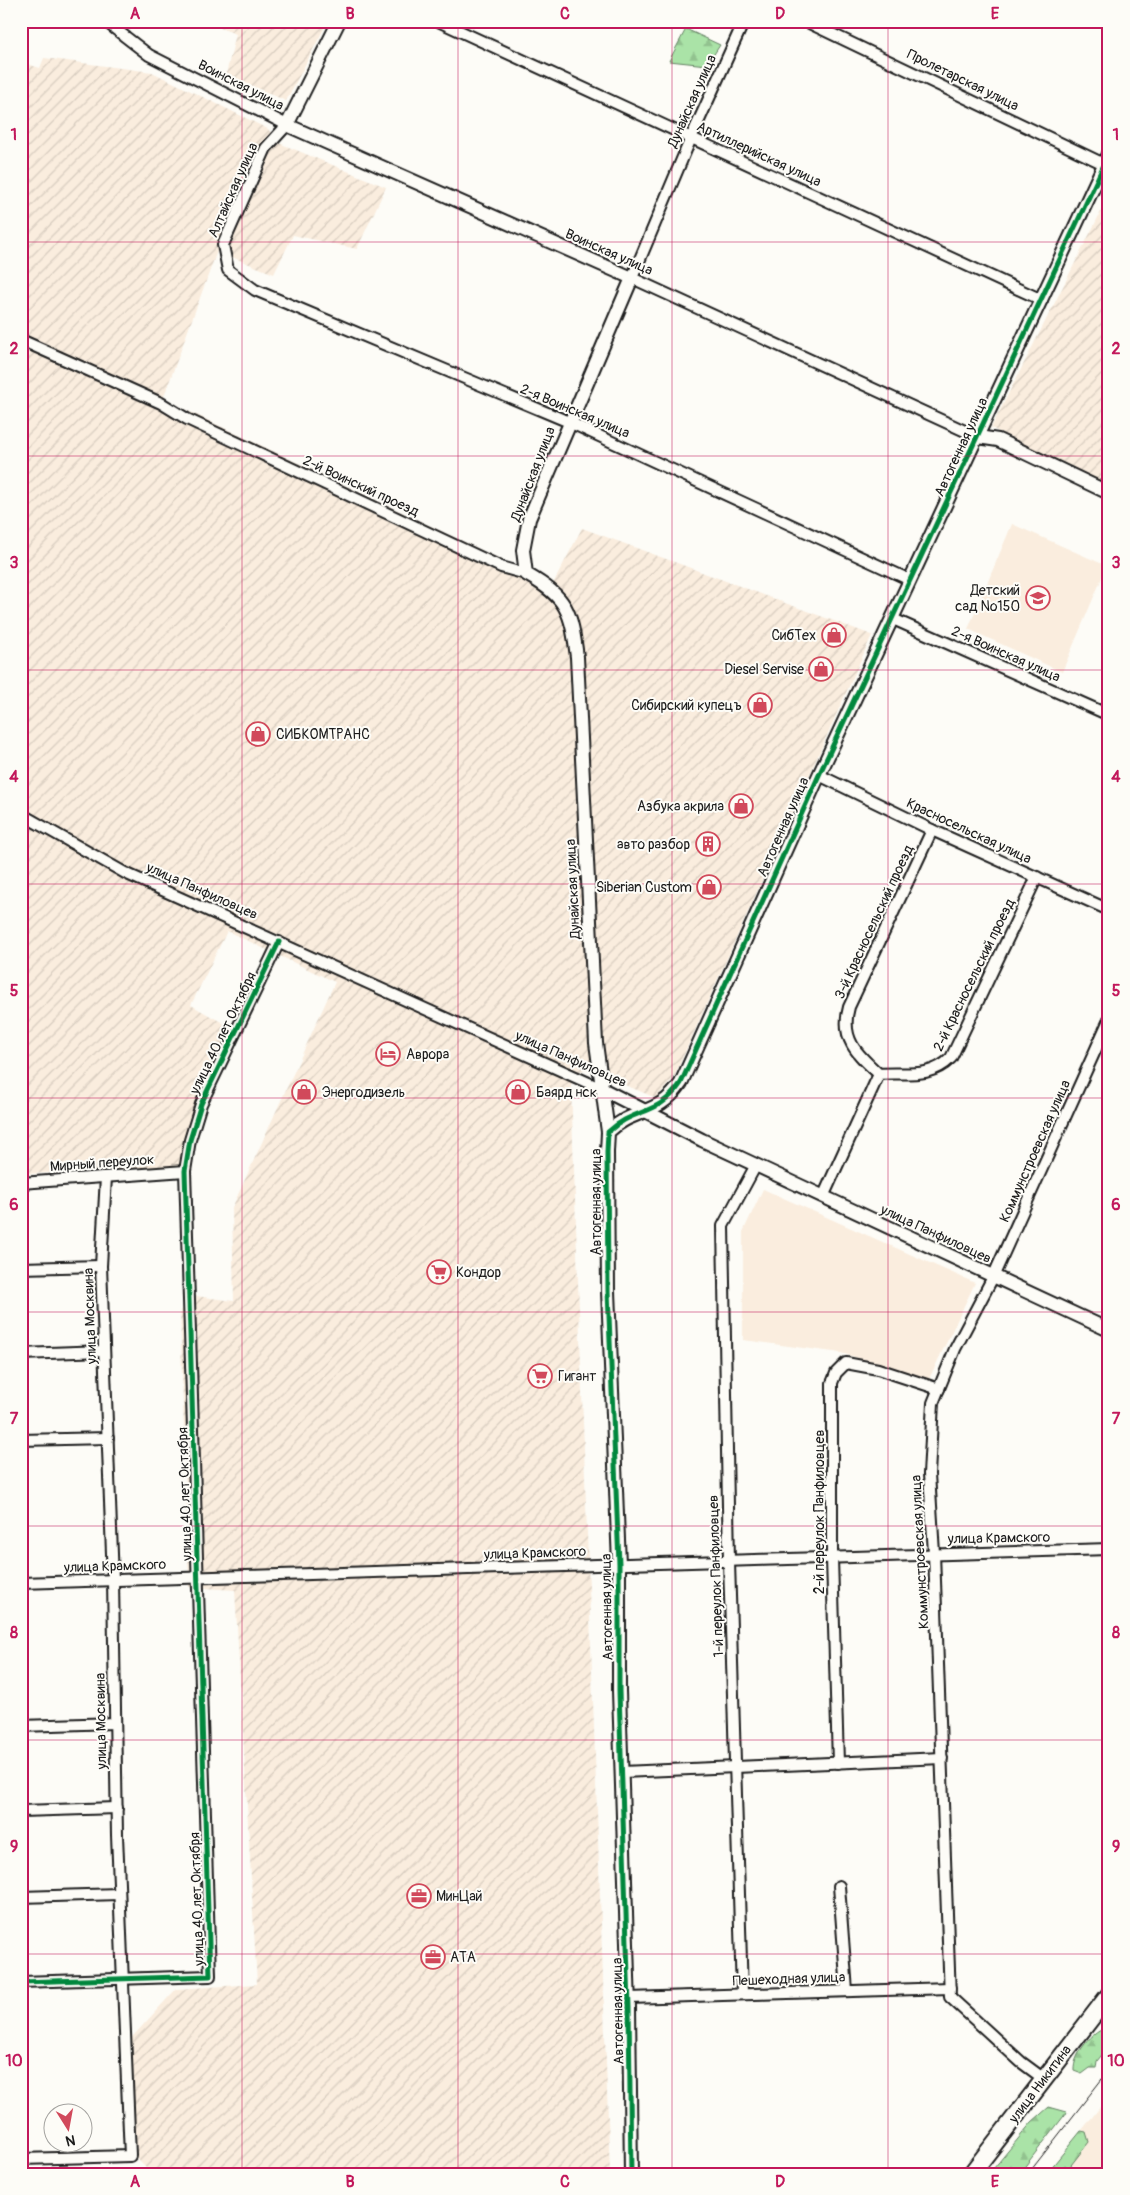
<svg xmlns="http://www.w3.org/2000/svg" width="1130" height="2195" font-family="Pangolin,sans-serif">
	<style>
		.built { fill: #faedde }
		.industrial { fill: url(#industrial-furrows) }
		.forest { fill: url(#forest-firs); stroke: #638062 }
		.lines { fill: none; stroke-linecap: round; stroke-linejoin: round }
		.minor-casing { stroke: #1c1c1c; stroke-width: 14 }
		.tertiary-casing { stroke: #1c1c1c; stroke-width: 16 }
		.primary-casing { stroke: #1c1c1c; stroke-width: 20 }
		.minor { stroke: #fdfcf7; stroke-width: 10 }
		.tertiary { stroke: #fdfcf7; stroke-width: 12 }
		.primary { stroke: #fdfcf7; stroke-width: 16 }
		.tram { stroke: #1c1c1c; stroke-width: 1 }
		.cycleway-casing { stroke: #fdfcf7; stroke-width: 8 }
		.cycleway { stroke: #00873e; stroke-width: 5 }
		.grid { fill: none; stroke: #c2185b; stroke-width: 1; stroke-opacity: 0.55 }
		.labels { text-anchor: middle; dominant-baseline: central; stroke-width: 4; stroke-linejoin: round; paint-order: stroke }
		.street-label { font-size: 14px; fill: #1c1c1c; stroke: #fdfcf7 }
		.poi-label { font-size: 14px; fill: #1c1c1c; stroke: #fdfcf7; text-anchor: start }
		.neatline { fill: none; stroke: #c2185b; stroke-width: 2 }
		.grid-label { font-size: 16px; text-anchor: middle; font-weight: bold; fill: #c2185b }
	</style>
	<defs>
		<pattern id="industrial-furrows" width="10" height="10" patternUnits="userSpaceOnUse" patternTransform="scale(1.25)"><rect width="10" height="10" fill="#faedde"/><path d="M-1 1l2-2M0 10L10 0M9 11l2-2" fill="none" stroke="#d6cbbe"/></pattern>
		<pattern id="forest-firs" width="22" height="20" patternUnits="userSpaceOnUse" patternTransform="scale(1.25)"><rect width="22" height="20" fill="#aae3a7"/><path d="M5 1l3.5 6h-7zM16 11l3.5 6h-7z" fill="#92c28f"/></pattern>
	</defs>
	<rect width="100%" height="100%" fill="#fdfcf7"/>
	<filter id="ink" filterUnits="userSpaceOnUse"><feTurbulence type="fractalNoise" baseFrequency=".02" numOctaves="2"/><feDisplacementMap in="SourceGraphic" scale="10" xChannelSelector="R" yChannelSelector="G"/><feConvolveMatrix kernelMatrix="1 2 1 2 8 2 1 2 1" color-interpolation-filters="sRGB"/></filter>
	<g filter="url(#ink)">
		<!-- built -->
		<g class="built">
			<path d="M1012,524L1107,566L1062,672L968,629Z"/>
			<path d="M763,1189L975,1283L929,1379L841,1353L743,1340V1232Z"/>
			<path d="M1109,2096V2174H1047Z"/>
		</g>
		<!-- industrial -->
		<g class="industrial">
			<path d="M202,21H328L286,101L226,74L236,34Z"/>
			<path d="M44,58L152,72L268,129L279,143L386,187L357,249L293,235L274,274L217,251L163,399L553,584L582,528L872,635L673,1079L656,1098L587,1069L576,1072L571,1086L610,2174H152L131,2153L124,2046L176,1989L257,1984L235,1590L189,1587L180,1313L188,1295L234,1301L232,1208L335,982L227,931L191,1005L232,1028L203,1088L187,1139L182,1168L21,1174V62L40,68Z"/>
			<path d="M1109,196V485L991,428Z"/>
		</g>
		<!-- forest -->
		<g class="forest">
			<path d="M686,29L720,45L707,65L669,61Z"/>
			<path d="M1109,2027V2046L1097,2061L1096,2068H1090L1082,2074L1074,2071C1073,2054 1093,2030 1109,2027Z"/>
			<path d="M1049,2107L1067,2112L1019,2174H989L1032,2122Z"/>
			<path d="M1081,2131L1086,2132L1089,2142L1064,2174H1046Z"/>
		</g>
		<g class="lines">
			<!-- minor casing -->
			<g class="minor-casing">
				<g id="minor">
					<path d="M105,21L149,55L287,125L266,148L223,245L228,270L255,290L569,422L910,580"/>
					<path d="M438,21L1042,300"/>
					<path d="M744,21L691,138L632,278L978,437"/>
					<path d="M805,21L1104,164"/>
					<path d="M21,340L161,403L187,419L501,567L526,574"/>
					<path d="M893,619L1109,715"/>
					<path d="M819,775L932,830L1109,910"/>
					<path d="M21,814L125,873L602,1089"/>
					<path d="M879,1074C857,1054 840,1039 849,1007L932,830"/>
					<path d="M21,1183L185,1171"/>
					<path d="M823,1197L879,1074C906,1072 930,1079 951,1058L1037,877"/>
					<path d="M21,1268L101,1266"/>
					<path d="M21,1354L104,1351"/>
					<path d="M21,1440L108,1438"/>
					<path d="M21,1583L1109,1549"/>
					<path d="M21,1726L115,1723"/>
					<path d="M838,1763L832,1558V1383L836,1373L846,1363L878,1369L939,1389"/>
					<path d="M622,1772L942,1758"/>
					<path d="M21,1811L117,1808"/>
					<path d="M839,1886L847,1991"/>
					<path d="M21,1897L119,1894"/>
					<path d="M21,1982L210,1976L185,1171L190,1140L201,1104L279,942"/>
					<path d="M742,1994L729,1562L723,1226L756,1165"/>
					<path d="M629,1998L950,1988"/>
					<path d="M1044,2079L1021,2062L950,1997L934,1553L929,1474L933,1403L955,1349L993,1277L1109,1020"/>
					<path d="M21,2159L130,2156L117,1835L113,1580L101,1266L106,1177"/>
				</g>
			</g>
			<!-- tertiary casing -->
			<g class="tertiary-casing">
				<g id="tertiary">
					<path d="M339,21L287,125L632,278L529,519L523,550L526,574C568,598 571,611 577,657L596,1043L608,1132"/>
					<path d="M978,437L998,440L1109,493"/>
					<path d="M602,1089L702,1140L1109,1330"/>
					<path d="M631,2174L629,2007L619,1691V1564L608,1291L607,1152L608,1132C634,1107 658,1117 681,1083L819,775L1109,154"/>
				</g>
			</g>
			<!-- primary casing -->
			<g class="primary-casing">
				<path id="primary" d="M971,2174L1109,1995"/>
			</g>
			<!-- minor -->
			<use href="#minor" class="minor"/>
			<!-- tertiary -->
			<use href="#tertiary" class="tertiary"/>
			<!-- primary -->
			<use href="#primary" class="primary"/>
			<!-- tram -->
			<path class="tram" d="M1028,2174L1109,2070"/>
			<!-- cycleway casing -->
			<g class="cycleway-casing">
				<g id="cycleway">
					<path d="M21,1982L210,1976L185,1171L190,1140L201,1104L279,942"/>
					<path d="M631,2174L629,2007L619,1691V1564L608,1291L607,1152L608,1132C634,1107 658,1117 681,1083L819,775L1109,154"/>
				</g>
			</g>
			<!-- cycleway -->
			<use href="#cycleway" class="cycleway"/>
		</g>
	</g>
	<!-- grid -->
	<path class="grid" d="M242,21V2174M458,21V2174M672,21V2174M888,21V2174M21,242H1109M21,456H1109M21,670H1109M21,884H1109M21,1098H1109M21,1312H1109M21,1526H1109M21,1740H1109M21,1954H1109"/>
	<!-- icons -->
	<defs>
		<g id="school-ring" transform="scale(1.25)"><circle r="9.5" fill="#fdfcf7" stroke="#d1495b" stroke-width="1.5"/><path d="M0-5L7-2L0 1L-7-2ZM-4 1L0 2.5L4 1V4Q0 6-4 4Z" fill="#d1495b"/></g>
		<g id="shop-ring" transform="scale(1.25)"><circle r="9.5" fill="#fdfcf7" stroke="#d1495b" stroke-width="1.5"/><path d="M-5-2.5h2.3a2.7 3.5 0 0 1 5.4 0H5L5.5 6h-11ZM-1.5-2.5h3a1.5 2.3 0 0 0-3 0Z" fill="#d1495b"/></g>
		<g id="building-ring" transform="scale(1.25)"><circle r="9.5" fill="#fdfcf7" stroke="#d1495b" stroke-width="1.5"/><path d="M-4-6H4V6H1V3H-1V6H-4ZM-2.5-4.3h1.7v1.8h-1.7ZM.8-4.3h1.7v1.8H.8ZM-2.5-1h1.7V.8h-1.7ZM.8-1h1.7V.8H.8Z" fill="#d1495b"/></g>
		<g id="hotel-ring" transform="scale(1.25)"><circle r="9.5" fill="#fdfcf7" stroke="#d1495b" stroke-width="1.5"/><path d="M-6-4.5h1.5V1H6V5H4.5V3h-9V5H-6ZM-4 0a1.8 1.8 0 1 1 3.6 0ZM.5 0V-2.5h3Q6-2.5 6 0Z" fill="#d1495b"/></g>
		<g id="supermarket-ring" transform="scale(1.25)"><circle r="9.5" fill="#fdfcf7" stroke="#d1495b" stroke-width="1.5"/><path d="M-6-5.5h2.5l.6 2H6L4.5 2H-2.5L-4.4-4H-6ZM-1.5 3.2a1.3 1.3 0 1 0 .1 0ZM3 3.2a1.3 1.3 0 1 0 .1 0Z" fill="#d1495b"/></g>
		<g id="office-ring" transform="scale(1.25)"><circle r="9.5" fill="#fdfcf7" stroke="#d1495b" stroke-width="1.5"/><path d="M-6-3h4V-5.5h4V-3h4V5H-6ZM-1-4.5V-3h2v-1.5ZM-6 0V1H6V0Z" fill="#d1495b"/></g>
	</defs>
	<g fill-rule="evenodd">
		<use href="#school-ring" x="1038" y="598"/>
		<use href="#shop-ring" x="834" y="635"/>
		<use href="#shop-ring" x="821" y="669"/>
		<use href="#shop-ring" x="760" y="705"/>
		<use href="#shop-ring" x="258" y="734"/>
		<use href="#shop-ring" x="741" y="806"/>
		<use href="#building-ring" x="708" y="844"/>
		<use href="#shop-ring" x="709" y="887"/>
		<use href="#hotel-ring" x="388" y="1054"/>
		<use href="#shop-ring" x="304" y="1092"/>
		<use href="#shop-ring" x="518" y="1092"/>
		<use href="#supermarket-ring" x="439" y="1272"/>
		<use href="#supermarket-ring" x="540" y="1376"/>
		<use href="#office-ring" x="419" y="1896"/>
		<use href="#office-ring" x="433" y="1957"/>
	</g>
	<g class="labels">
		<!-- street labels -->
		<g class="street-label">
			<text transform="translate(963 80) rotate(26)">Пролетарская улица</text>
			<text transform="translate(241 85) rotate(27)">Воинская улица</text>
			<text transform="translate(692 101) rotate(-66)">Дунайская улица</text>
			<text transform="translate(759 154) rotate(25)">Артиллерийская улица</text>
			<text transform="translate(233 190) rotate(-66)">Алтайская улица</text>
			<text transform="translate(609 252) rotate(24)">Воинская улица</text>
			<text transform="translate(575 411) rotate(23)">2-я Воинская улица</text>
			<text transform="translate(961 447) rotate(-65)">Автогенная улица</text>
			<text transform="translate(533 474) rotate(-69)">Дунайская улица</text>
			<text transform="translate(361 486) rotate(25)">2-й Воинский проезд</text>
			<text transform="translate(1006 654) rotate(24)">2-я Воинская улица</text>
			<text transform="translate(783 827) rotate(-66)">Автогенная улица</text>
			<text transform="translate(969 831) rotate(25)">Красносельская улица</text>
			<text transform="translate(573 889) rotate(-93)">Дунайская улица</text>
			<text transform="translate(202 891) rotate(24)">улица Панфиловцев</text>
			<text transform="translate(874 922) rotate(-65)">3-й Красносельский проезд</text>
			<text transform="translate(974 975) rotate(-64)">2-й Красносельский проезд</text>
			<text transform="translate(223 1033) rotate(-64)">улица 40 лет Октября</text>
			<text transform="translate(571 1059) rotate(24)">улица Панфиловцев</text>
			<text transform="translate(1035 1151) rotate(-66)">Коммунстроевская улица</text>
			<text transform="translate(102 1163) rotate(-4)">Мирный переулок</text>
			<text transform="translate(596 1202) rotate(-90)">Автогенная улица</text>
			<text transform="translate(936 1234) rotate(25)">улица Панфиловцев</text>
			<text transform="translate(90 1316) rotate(-92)">улица Москвина</text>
			<text transform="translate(185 1494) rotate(-92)">улица 40 лет Октября</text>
			<text transform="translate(819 1512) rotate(-90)">2-й переулок Панфиловцев</text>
			<text transform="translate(999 1538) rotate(-1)">улица Крамского</text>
			<text transform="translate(920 1552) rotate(-93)">Коммунстроевская улица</text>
			<text transform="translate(535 1553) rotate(-2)">улица Крамского</text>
			<text transform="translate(115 1566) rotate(-2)">улица Крамского</text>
			<text transform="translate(716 1576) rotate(-92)">1-й переулок Панфиловцев</text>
			<text transform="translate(607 1607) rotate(-91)">Автогенная улица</text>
			<text transform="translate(101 1721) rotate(-91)">улица Москвина</text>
			<text transform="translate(197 1899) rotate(-92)">улица 40 лет Октября</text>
			<text transform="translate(789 1979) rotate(-2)">Пешеходная улица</text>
			<text transform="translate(618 2011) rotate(-91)">Автогенная улица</text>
			<text transform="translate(1040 2084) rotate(-53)">улица Никитина</text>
		</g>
		<!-- poi labels -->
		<g class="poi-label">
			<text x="1020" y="590" text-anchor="end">Детский<tspan x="1020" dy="16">сад №150</tspan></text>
			<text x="816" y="635" text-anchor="end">СибТех</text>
			<text x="804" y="669" text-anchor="end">Diesel Servise</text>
			<text x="742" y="705" text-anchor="end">Сибирский купецъ</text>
			<text x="276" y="734">СИБКОМТРАНС</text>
			<text x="724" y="806" text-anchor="end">Азбука акрила</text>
			<text x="690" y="844" text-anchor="end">авто разбор</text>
			<text x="692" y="887" text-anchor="end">Siberian Custom</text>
			<text x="406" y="1054">Аврора</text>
			<text x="322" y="1092">Энергодизель</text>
			<text x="536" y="1092">Баярд нск</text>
			<text x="456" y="1272">Кондор</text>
			<text x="558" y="1376">Гигант</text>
			<text x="436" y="1896">МинЦай</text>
			<text x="450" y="1957">АТА</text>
		</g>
	</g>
	<!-- margin -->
	<rect width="1130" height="2195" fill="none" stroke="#fdfcf7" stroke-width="55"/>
	<!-- north arrow -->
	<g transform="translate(68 2128) rotate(169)"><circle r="24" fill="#fdfcf7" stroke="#a3a29f"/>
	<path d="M0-4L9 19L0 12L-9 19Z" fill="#d1495b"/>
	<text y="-8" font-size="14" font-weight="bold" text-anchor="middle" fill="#1c1c1c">N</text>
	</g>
	<rect x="28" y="28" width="1074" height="2140" class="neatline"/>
	<g class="grid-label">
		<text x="135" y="19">A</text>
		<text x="350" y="19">B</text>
		<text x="565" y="19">C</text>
		<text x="780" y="19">D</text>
		<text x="995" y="19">E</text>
		<text x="14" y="140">1</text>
		<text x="1116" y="140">1</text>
		<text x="14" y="354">2</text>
		<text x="1116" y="354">2</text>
		<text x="14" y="568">3</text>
		<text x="1116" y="568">3</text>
		<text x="14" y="782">4</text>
		<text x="1116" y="782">4</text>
		<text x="14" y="996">5</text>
		<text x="1116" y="996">5</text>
		<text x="14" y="1210">6</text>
		<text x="1116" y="1210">6</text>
		<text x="14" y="1424">7</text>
		<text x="1116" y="1424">7</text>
		<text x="14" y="1638">8</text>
		<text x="1116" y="1638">8</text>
		<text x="14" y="1852">9</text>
		<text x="1116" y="1852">9</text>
		<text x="14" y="2066">10</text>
		<text x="1116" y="2066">10</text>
		<text x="135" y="2187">A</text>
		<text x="350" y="2187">B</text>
		<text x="565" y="2187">C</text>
		<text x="780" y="2187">D</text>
		<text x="995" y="2187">E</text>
	</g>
</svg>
